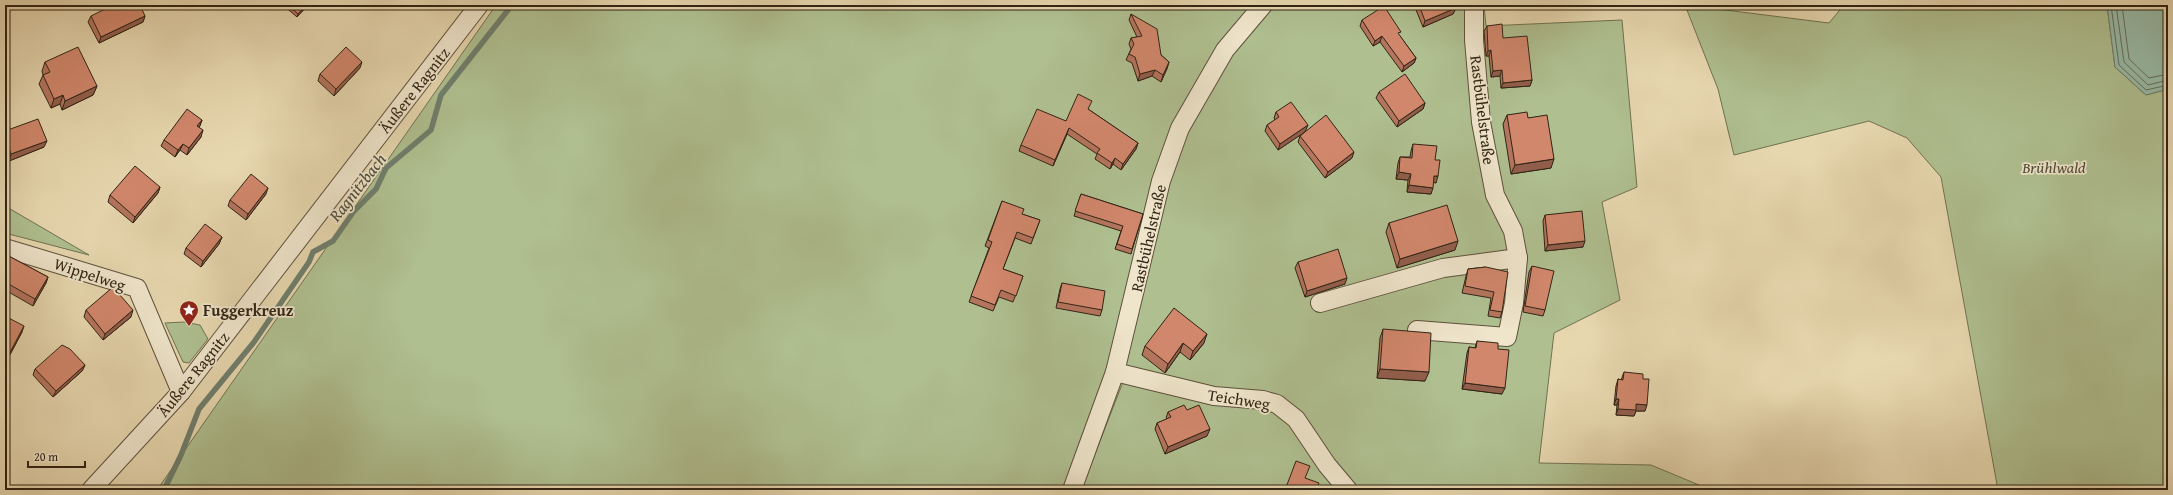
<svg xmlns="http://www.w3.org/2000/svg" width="2173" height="495" font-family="'Gentium Book Plus',serif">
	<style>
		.green { fill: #afbf90; stroke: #707252 }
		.water { fill: #98baa6; stroke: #6f7e6c }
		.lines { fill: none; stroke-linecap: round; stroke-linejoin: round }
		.shore { stroke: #646f5e; stroke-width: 1 }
		.stream { stroke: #6f7e6c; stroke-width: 5.5 }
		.street-casing { stroke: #5e513c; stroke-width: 20 }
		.street { stroke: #efe5cb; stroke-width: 18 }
		.wall { fill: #b4745d; stroke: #312415 }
		.shaded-wall { fill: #925e4c; stroke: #312415 }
		.building { fill: #d1876c; stroke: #312415 }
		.labels { text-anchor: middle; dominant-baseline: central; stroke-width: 3.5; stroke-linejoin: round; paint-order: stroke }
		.street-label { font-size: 16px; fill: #312415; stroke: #efe5cb }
		.park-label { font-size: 16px; font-style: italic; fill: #504b34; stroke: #efe5cb }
		.poi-label { font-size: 16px; font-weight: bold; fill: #312415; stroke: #efe5cb; text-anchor: start }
		.water-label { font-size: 17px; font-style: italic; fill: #4b4a39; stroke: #efe5cb }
	</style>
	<rect width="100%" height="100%" fill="#e7d7af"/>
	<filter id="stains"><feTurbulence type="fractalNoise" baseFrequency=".005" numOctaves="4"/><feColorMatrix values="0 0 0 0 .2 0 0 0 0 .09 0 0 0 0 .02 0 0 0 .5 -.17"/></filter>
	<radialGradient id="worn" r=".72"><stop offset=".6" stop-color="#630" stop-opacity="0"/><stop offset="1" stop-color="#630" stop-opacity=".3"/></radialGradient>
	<!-- green -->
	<g class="green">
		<path d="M496,5H1484L1486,26L1622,20L1637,187L1602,202L1620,300L1554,333L1539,463L1651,465L1711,490H1081L1128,369L1064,490H157Z"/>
		<path d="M1685,5L1829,23L1844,5H2107L2115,67L2146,95L2168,89V490H1998L1941,177L1907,138L1869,121L1734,155L1718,89Z"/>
		<path d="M5,206L89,255L5,233Z"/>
		<path d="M184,322L200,325L208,339L189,363L183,362L165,323Z"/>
	</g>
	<!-- water -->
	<path class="water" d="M2107,5H2168V89L2146,95L2115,67Z"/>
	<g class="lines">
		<!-- shore -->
		<g class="shore">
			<path d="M2111,5L2119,65L2146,90L2168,85"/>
			<path d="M2116,5L2124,62L2148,85L2168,80"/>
			<path d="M2122,5L2129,59L2149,78L2168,74"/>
		</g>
		<!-- stream -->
		<path class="stream" d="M164,490L181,455L199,409L254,342L309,262L313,252L333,241L354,211L376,189L386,168L431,130L441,95L512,5"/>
		<!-- street casing -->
		<g class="street-casing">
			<g id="street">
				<path d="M5,248L137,288L181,392"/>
				<path d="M1320,303L1443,268L1518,258L1513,231L1495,195L1481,122L1474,40V5"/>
				<path d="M1417,330L1507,337L1514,303L1518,258"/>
				<path d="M1115,372L1214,396L1263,400L1277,404L1296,419L1327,465L1348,490"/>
				<path d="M91,490L181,392L479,5"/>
				<path d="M1072,490L1115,372L1161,181L1180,128L1225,50L1263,5"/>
			</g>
		</g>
		<!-- street -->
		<use href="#street" class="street"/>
	</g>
	<!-- wall -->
	<g class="wall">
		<path d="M283,5H308L297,17Z"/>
		<path d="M1414,5H1454L1456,8L1453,14L1423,27Z"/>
		<path d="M1131,14L1161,55L1169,62L1161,82L1152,76L1138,81L1132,63L1126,60L1131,49L1129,44L1131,38L1137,37L1129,20Z"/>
		<path d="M91,16H145L143,22L99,43L88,22Z"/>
		<path d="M1362,20L1400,36L1416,58L1414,63L1402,72L1380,42L1373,46L1360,26Z"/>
		<path d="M1487,26L1503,38L1532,80L1530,86L1501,88L1500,76L1491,77L1489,56H1486L1484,31Z"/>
		<path d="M45,62L97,86L93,95L62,110L60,104L51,108L39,84L43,75L42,71Z"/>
		<path d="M360,68L334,96L318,81L320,74Z"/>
		<path d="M1379,92L1425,103L1423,109L1397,127L1376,98Z"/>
		<path d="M1088,109L1138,143L1136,149L1121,170L1113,164L1110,169L1095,159L1097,154L1067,134L1053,166L1019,151L1021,145Z"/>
		<path d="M1276,112L1305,131L1352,158L1325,178L1298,142L1300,136L1301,134L1278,150L1265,131L1267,125L1275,120L1274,118Z"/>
		<path d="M1507,115L1528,118L1551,168L1511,174L1503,124Z"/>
		<path d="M202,120L199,127L201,137L187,155L180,150L175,157L161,146L164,140Z"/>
		<path d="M5,131L44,147L9,161L5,149Z"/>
		<path d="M1413,144L1435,160L1436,183L1433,182L1431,194L1407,192L1408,180L1396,179L1398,163L1400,157H1410L1411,151Z"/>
		<path d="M160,187L158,193L133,223L108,202L110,195Z"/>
		<path d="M266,194L246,220L228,206L230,200Z"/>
		<path d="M1081,194L1143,214L1131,254L1115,249L1121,231L1074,216Z"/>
		<path d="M1002,201L1022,214L1040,220L1031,244L1015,238L1003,269L1023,276L1013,302L999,297L993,311L969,302L989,248L985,246Z"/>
		<path d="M1545,215L1583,247L1545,251L1543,221Z"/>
		<path d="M1389,223L1455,250L1397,268L1386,232Z"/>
		<path d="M222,237L219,244L201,267L184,254L186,248Z"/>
		<path d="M5,254L48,277L46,283L33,306L5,290Z"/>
		<path d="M1298,262L1345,284L1305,297L1295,268Z"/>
		<path d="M1532,266L1545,310L1543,316L1523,312L1529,272Z"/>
		<path d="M1486,267L1502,312L1500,318L1488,316L1491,298L1462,293L1466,276L1468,269Z"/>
		<path d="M1062,283L1102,310L1100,316L1056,308L1060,289Z"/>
		<path d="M86,310L131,317L103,340L84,317Z"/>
		<path d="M5,316L22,332L5,364Z"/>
		<path d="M1383,329L1425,381L1377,378L1380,338Z"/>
		<path d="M1477,341L1498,349L1502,394L1462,389L1467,353L1469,347L1475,348Z"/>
		<path d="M1204,343L1190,360L1180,352L1165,373L1142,355L1145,346Z"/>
		<path d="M85,365L82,371L53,397L33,375L35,369Z"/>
		<path d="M1624,372L1643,379L1645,411H1636L1634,416L1616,415L1617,405H1614L1616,386L1618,379L1621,380Z"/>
		<path d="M1187,410L1207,436L1165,454L1155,429L1157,423L1167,419L1166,418L1168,412Z"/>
	</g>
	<!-- shaded-wall -->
	<g class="shaded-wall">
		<path d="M306,5H308L297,17L298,14Z"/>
		<path d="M1456,8L1453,14L1423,27L1425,21Z"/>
		<path d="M145,16L143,22L99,43L101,37Z"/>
		<path d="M1382,36L1380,42L1373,46L1375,41Z"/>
		<path d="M1491,50L1489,56H1486L1488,51Z"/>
		<path d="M1416,58L1414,63L1402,72L1404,66Z"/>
		<path d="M362,62L360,68L334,96L336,89Z"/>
		<path d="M1169,62L1167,69L1161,82L1163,75Z"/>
		<path d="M1155,70L1152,76L1138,81L1140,74Z"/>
		<path d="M1502,70L1500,76L1491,77L1493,71Z"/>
		<path d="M1532,80L1530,86L1501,88L1503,83Z"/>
		<path d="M97,86L93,95L62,110L65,101Z"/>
		<path d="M63,95L60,104L51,108L54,99Z"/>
		<path d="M1425,103L1423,109L1397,127L1399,121Z"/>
		<path d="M202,120L200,126L195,132L197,126Z"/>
		<path d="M1308,125L1305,132L1278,150L1280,144Z"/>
		<path d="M1069,128L1067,134L1053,166L1055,160Z"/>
		<path d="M203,130L201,137L187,155L189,148Z"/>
		<path d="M47,141L44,147L9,161L11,154Z"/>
		<path d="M1138,143L1136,149L1121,170L1123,164Z"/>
		<path d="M183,144L180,150L175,157L178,150Z"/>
		<path d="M1354,152L1352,158L1325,178L1328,172Z"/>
		<path d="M1115,158L1113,164L1110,169L1112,163Z"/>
		<path d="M1554,159L1551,168L1511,174L1515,165Z"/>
		<path d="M1399,172L1411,174L1408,180L1396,179Z"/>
		<path d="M1434,176H1438L1436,183L1432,182Z"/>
		<path d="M1409,185L1433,188L1431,194L1407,192Z"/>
		<path d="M160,187L158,193L133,223L135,217Z"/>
		<path d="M268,188L266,194L246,220L248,214Z"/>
		<path d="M222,237L219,244L201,267L203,261Z"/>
		<path d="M1458,241L1455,250L1397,268L1400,259Z"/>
		<path d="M1585,241L1583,247L1545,251L1548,245Z"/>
		<path d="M48,277L46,283L33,306L35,299Z"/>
		<path d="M1347,278L1345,284L1305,297L1307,291Z"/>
		<path d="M133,310L131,317L103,340L105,334Z"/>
		<path d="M24,326L22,332L5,364L7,358Z"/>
		<path d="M1207,334L1204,343L1190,360L1193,351Z"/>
		<path d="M1183,343L1180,352L1165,373L1168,364Z"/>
		<path d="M85,365L82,371L53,397L56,391Z"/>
		<path d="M1380,369L1429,372L1425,381L1377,378Z"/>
		<path d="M1465,383L1505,388L1502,394L1462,389Z"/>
		<path d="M1616,399H1619L1617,405H1614Z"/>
		<path d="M1636,404L1647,405L1645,411H1636L1634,416L1616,415L1618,409Z"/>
		<path d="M1210,429L1207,436L1165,454L1168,447Z"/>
	</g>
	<!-- building -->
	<g class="building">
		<path d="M113,5H140L145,16L101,37L91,16Z"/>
		<path d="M288,5H306L298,14Z"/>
		<path d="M1419,5H1454L1456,8L1425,21Z"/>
		<path d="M1384,6L1401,32L1398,33L1416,58L1404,66L1382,36L1375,41L1362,20Z"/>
		<path d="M1131,14L1157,29L1161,55L1169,62L1163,75L1155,70L1140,74L1135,57L1129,54L1134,44L1131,38L1142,36Z"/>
		<path d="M1502,24L1503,38L1527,36L1532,80L1503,83L1502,70L1493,71L1491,50L1488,51L1487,26Z"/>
		<path d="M78,47L97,86L65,101L63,95L54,99L43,75L50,72L45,62Z"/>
		<path d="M346,47L362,62L336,89L320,74Z"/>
		<path d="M1405,74L1425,103L1399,121L1379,92Z"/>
		<path d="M1078,94L1092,101L1088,109L1138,143L1123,164L1115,158L1112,163L1097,153L1100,149L1069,128L1055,160L1021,145L1037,109L1066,121Z"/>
		<path d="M1291,102L1308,125L1280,144L1267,125L1279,117L1276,112Z"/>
		<path d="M187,109L202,120L197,126L203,130L189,148L183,144L178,150L164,140Z"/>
		<path d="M1527,112L1528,118L1547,115L1554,159L1515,165L1507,115Z"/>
		<path d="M1326,115L1354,152L1328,172L1300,136Z"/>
		<path d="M38,119L47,141L11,154L5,136V131Z"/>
		<path d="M1413,144L1437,146L1435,160H1440L1438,176H1434L1433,188L1409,185L1411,174L1399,172L1400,157L1412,158Z"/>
		<path d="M135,166L160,187L135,217L110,195Z"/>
		<path d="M251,174L268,188L248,214L230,200Z"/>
		<path d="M1081,194L1143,214L1132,249L1117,244L1123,226L1075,211Z"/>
		<path d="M1002,201L1024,209L1022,214L1040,220L1033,238L1017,232L1003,269L1023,276L1016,296L1001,290L995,305L971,296L992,242L988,240Z"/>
		<path d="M1447,205L1458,241L1400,259L1389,223Z"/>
		<path d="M1582,211L1585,241L1548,245L1545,215Z"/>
		<path d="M205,224L222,237L203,261L186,248Z"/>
		<path d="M1338,249L1347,278L1307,291L1298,262Z"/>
		<path d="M5,254L48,277L35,299L5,282Z"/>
		<path d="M1532,266L1554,271L1545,310L1525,306Z"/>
		<path d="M1486,267L1508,272L1502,312L1490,310L1494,292L1465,286L1468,269Z"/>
		<path d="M1062,283L1105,291L1102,310L1058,302Z"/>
		<path d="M113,287L133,310L105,334L86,310Z"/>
		<path d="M1174,308L1207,334L1193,351L1183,343L1168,364L1145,346Z"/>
		<path d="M5,316L24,326L7,358L5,357Z"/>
		<path d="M1383,329L1431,333L1429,372L1380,369Z"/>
		<path d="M1477,341L1498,343V349L1509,350L1505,388L1465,383L1469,347L1476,348Z"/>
		<path d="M62,345L70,349L85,365L56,391L35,369Z"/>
		<path d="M1624,372L1643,374V379H1649L1647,405L1636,404V410L1618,409L1619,399H1616L1618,379L1623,380Z"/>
		<path d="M1184,405L1187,410L1199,405L1210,429L1168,447L1157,423L1171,417L1168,412Z"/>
		<path d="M1296,461L1310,466L1305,478L1319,483L1316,490H1285Z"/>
	</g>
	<!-- icons -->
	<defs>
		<g id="sight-pin" transform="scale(1)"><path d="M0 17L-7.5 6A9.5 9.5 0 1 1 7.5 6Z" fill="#8f2418" stroke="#efe5cb"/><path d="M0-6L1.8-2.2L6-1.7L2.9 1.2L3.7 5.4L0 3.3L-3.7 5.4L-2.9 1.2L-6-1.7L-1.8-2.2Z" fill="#fff"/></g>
	</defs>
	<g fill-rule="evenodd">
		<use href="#sight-pin" x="189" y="310"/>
	</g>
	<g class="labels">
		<!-- street labels -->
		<g class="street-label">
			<text transform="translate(414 90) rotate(-52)">Äußere Ragnitz</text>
			<text transform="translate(1483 110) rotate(83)">Rastbühelstraße</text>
			<text transform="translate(1148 238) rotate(-77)">Rastbühelstraße</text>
			<text transform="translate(90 274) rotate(18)">Wippelweg</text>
			<text transform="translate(193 374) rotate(-51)">Äußere Ragnitz</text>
			<text transform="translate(1239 399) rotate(9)">Teichweg</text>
		</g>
		<!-- park labels -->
		<g class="park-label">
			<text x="2054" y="167">Brühlwald</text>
		</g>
		<!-- poi labels -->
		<g class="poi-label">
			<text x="203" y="310">Fuggerkreuz</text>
		</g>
		<!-- water labels -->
		<g class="water-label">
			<text transform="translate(357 187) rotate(-52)">Ragnitzbach</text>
		</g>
	</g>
	<!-- margin -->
	<rect width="2173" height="495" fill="none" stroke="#e7d7af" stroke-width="20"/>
	<rect x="6" y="6" width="2161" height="483" fill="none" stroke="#312415" stroke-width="2"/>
	<rect x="10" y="10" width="2153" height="475" fill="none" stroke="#312415"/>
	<!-- scale -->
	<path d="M28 461v6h57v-6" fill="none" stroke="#312415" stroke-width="2"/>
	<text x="34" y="461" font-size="12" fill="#312415" stroke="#efe5cb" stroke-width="3" paint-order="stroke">20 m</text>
	<rect width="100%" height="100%" filter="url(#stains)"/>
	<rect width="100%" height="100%" fill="url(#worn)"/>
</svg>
